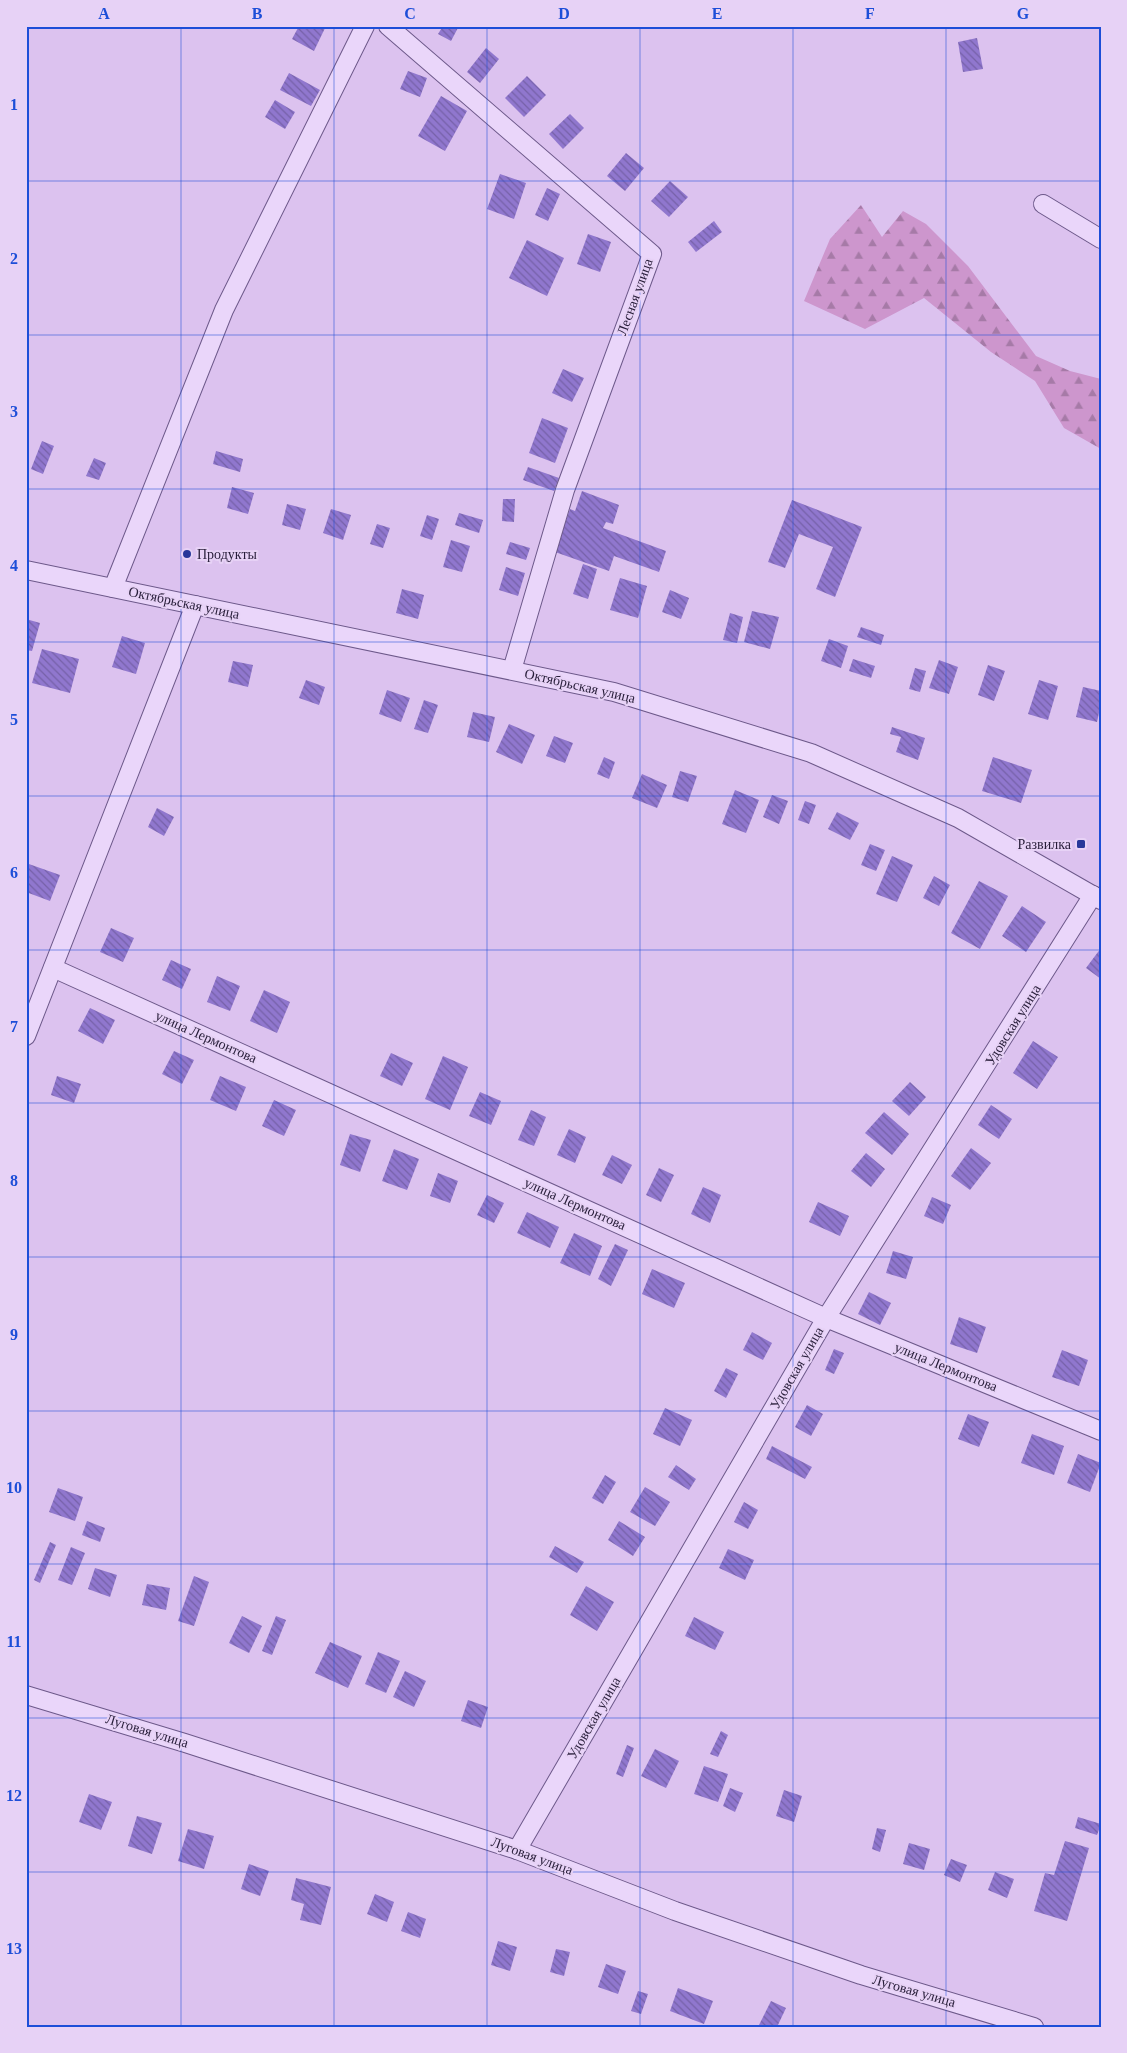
<svg xmlns="http://www.w3.org/2000/svg" width="1127" height="2053" font-family="'Times New Roman',serif">
	<style>
		.forest { fill: url(#forest-firs) }
		.building { fill: url(#building-back-hatch) }
		.lines { fill: none; stroke-linecap: round; stroke-linejoin: round }
		.minor-casing { stroke: #6d598a; stroke-width: 20 }
		.minor { stroke: #ead6fa; stroke-width: 18 }
		.grid { fill: none; stroke: #1d4ed8; stroke-width: 1; stroke-opacity: 0.55 }
		.poi-dot { fill: #27379a; stroke: #e7d2f6; stroke-width: 2 }
		.labels { text-anchor: middle; dominant-baseline: central; stroke-width: 4; stroke-linejoin: round; paint-order: stroke }
		.street-label { font-size: 14px; fill: #271d39; stroke: #e7d2f6 }
		.poi-label { font-size: 14px; fill: #271d39; stroke: #e7d2f6; text-anchor: start }
		.neatline { fill: none; stroke: #1d4ed8; stroke-width: 2 }
		.grid-label { font-size: 16px; text-anchor: middle; font-weight: bold; fill: #1d4ed8 }
	</style>
	<defs>
		<pattern id="forest-firs" width="22" height="20" patternUnits="userSpaceOnUse" patternTransform="scale(1.25)"><rect width="22" height="20" fill="#cd96cd"/><path d="M5 1l3.5 6h-7zM16 11l3.5 6h-7z" fill="#a67aa7"/></pattern>
		<pattern id="building-back-hatch" width="6" height="6" patternUnits="userSpaceOnUse" patternTransform="scale(1.25)"><rect width="6" height="6" fill="#9077ce"/><path d="M-1 5l2 2M0 0l6 6M5-1l2 2" fill="none" stroke="#7661a8"/></pattern>
	</defs>
	<rect width="100%" height="100%" fill="#dcc2ef"/>
	<!-- forest -->
	<path class="forest" d="M861,205L882,237L903,211L926,224L968,266L1036,356L1070,371L1101,379V449L1064,428L1035,381L991,352L924,298L865,329L804,301L830,239Z"/>
	<!-- building -->
	<g class="building">
		<path d="M299,26H326L314,51L292,39Z"/>
		<path d="M443,26H459L451,41L438,34Z"/>
		<path d="M977,38L983,69L963,72L958,42Z"/>
		<path d="M486,48L499,59L480,83L467,72Z"/>
		<path d="M408,71L427,78L420,97L400,89Z"/>
		<path d="M289,73L320,90L311,106L280,90Z"/>
		<path d="M527,76L546,95L524,117L505,98Z"/>
		<path d="M441,96L467,111L445,151L418,136Z"/>
		<path d="M275,100L295,112L285,129L265,117Z"/>
		<path d="M570,114L584,128L563,149L549,134Z"/>
		<path d="M626,153L644,168L625,191L607,176Z"/>
		<path d="M500,174L526,183L514,219L487,209Z"/>
		<path d="M670,181L688,197L669,217L651,201Z"/>
		<path d="M547,188L560,194L548,221L535,215Z"/>
		<path d="M714,221L722,232L696,252L688,242Z"/>
		<path d="M588,234L611,242L600,272L577,264Z"/>
		<path d="M527,240L564,258L547,296L509,278Z"/>
		<path d="M563,369L584,378L572,402L552,393Z"/>
		<path d="M542,418L568,428L555,463L529,453Z"/>
		<path d="M42,441L54,446L43,474L31,469Z"/>
		<path d="M216,451L243,459L240,472L213,464Z"/>
		<path d="M94,458L106,463L99,480L86,476Z"/>
		<path d="M528,467L559,478L554,491L523,480Z"/>
		<path d="M232,487L254,493L248,514L227,508Z"/>
		<path d="M582,491L619,505L613,524L606,522L603,528L666,551L659,572L614,556L609,571L555,552L570,509L575,511Z"/>
		<path d="M503,499H515L514,522L502,521Z"/>
		<path d="M792,500L862,527L835,597L816,589L833,547L799,534L785,568L768,562Z"/>
		<path d="M287,504L306,509L300,530L282,525Z"/>
		<path d="M331,509L351,515L343,540L323,533Z"/>
		<path d="M459,513L483,520L479,533L455,525Z"/>
		<path d="M427,515L439,519L432,540L420,536Z"/>
		<path d="M377,524L390,528L383,548L370,544Z"/>
		<path d="M451,540L470,546L462,572L443,567Z"/>
		<path d="M510,542L530,548L526,560L506,554Z"/>
		<path d="M583,564L597,569L588,599L573,594Z"/>
		<path d="M506,567L525,573L518,596L499,590Z"/>
		<path d="M620,578L647,586L638,618L610,610Z"/>
		<path d="M402,589L424,595L418,619L396,613Z"/>
		<path d="M670,590L689,598L681,619L662,612Z"/>
		<path d="M752,611L779,617L770,649L744,642Z"/>
		<path d="M730,613L743,617L737,643L723,640Z"/>
		<path d="M26,619L40,623L32,651L26,650Z"/>
		<path d="M861,627L884,635L881,645L857,637Z"/>
		<path d="M122,636L145,643L136,674L112,667Z"/>
		<path d="M829,639L848,646L841,668L821,661Z"/>
		<path d="M42,649L79,659L70,693L32,683Z"/>
		<path d="M853,659L875,666L871,678L849,671Z"/>
		<path d="M939,660L958,667L949,694L929,688Z"/>
		<path d="M233,661L253,665L248,687L228,682Z"/>
		<path d="M988,665L1005,671L994,701L978,695Z"/>
		<path d="M915,668L926,671L920,692L909,689Z"/>
		<path d="M306,680L325,687L319,705L299,698Z"/>
		<path d="M1039,680L1058,686L1048,720L1028,714Z"/>
		<path d="M1083,687L1101,691V704L1097,722L1076,717Z"/>
		<path d="M387,690L410,698L401,722L379,714Z"/>
		<path d="M424,700L438,705L428,733L414,729Z"/>
		<path d="M473,712L495,717L489,742L467,737Z"/>
		<path d="M509,724L535,735L522,764L496,752Z"/>
		<path d="M892,727L925,738L918,760L896,752L901,737L890,734Z"/>
		<path d="M554,736L573,743L565,763L546,756Z"/>
		<path d="M604,757L615,762L609,779L597,774Z"/>
		<path d="M993,757L1032,770L1021,803L982,791Z"/>
		<path d="M680,771L697,776L688,802L672,797Z"/>
		<path d="M642,774L667,785L657,808L632,798Z"/>
		<path d="M735,790L759,800L746,833L722,824Z"/>
		<path d="M772,795L788,801L779,824L763,817Z"/>
		<path d="M805,801L816,805L809,824L798,820Z"/>
		<path d="M157,808L174,817L164,836L148,827Z"/>
		<path d="M837,812L859,823L850,840L828,829Z"/>
		<path d="M870,844L885,850L876,871L861,865Z"/>
		<path d="M892,856L913,865L897,902L876,894Z"/>
		<path d="M26,863L60,875L50,901L26,892Z"/>
		<path d="M934,876L950,885L939,906L923,898Z"/>
		<path d="M979,881L1008,896L980,949L951,933Z"/>
		<path d="M1022,906L1046,922L1026,952L1002,936Z"/>
		<path d="M111,928L134,938L123,962L100,952Z"/>
		<path d="M1101,948V979L1086,968Z"/>
		<path d="M171,960L191,969L182,989L162,980Z"/>
		<path d="M217,976L240,986L230,1011L207,1002Z"/>
		<path d="M264,990L290,1002L277,1033L250,1021Z"/>
		<path d="M90,1008L115,1020L103,1044L78,1031Z"/>
		<path d="M1033,1041L1058,1057L1037,1089L1013,1073Z"/>
		<path d="M174,1051L194,1060L182,1084L162,1074Z"/>
		<path d="M391,1053L413,1063L402,1086L380,1076Z"/>
		<path d="M443,1056L468,1067L450,1110L425,1099Z"/>
		<path d="M57,1076L81,1084L74,1103L51,1095Z"/>
		<path d="M220,1076L246,1087L236,1111L210,1100Z"/>
		<path d="M910,1082L926,1097L909,1116L892,1101Z"/>
		<path d="M480,1092L501,1101L491,1125L469,1116Z"/>
		<path d="M274,1100L296,1110L284,1136L262,1126Z"/>
		<path d="M991,1105L1012,1119L999,1139L978,1125Z"/>
		<path d="M531,1110L546,1117L534,1146L518,1140Z"/>
		<path d="M884,1112L909,1134L892,1155L865,1133Z"/>
		<path d="M569,1129L586,1137L575,1163L557,1155Z"/>
		<path d="M350,1134L371,1140L360,1172L340,1165Z"/>
		<path d="M971,1148L991,1163L970,1190L951,1176Z"/>
		<path d="M394,1149L419,1159L407,1190L382,1181Z"/>
		<path d="M866,1153L885,1169L871,1187L851,1171Z"/>
		<path d="M612,1155L632,1165L622,1184L602,1175Z"/>
		<path d="M659,1168L674,1175L661,1202L646,1195Z"/>
		<path d="M438,1173L458,1181L450,1203L430,1196Z"/>
		<path d="M703,1187L721,1195L710,1223L691,1214Z"/>
		<path d="M487,1195L504,1203L494,1223L477,1215Z"/>
		<path d="M932,1197L951,1205L943,1224L924,1216Z"/>
		<path d="M818,1202L849,1216L840,1236L809,1222Z"/>
		<path d="M527,1212L559,1227L550,1248L517,1233Z"/>
		<path d="M574,1233L602,1246L590,1276L560,1263Z"/>
		<path d="M615,1244L628,1250L611,1286L598,1279Z"/>
		<path d="M893,1251L913,1257L906,1279L886,1273Z"/>
		<path d="M652,1269L685,1283L674,1308L642,1294Z"/>
		<path d="M869,1292L891,1303L880,1325L858,1314Z"/>
		<path d="M959,1317L986,1327L977,1353L950,1344Z"/>
		<path d="M752,1332L772,1343L763,1360L743,1350Z"/>
		<path d="M834,1349L844,1353L834,1374L825,1370Z"/>
		<path d="M1062,1350L1088,1360L1079,1386L1052,1377Z"/>
		<path d="M726,1368L738,1374L726,1398L714,1391Z"/>
		<path d="M807,1405L823,1414L811,1436L795,1427Z"/>
		<path d="M665,1408L692,1420L680,1446L653,1434Z"/>
		<path d="M968,1414L989,1422L979,1447L958,1439Z"/>
		<path d="M1032,1434L1064,1446L1054,1475L1021,1463Z"/>
		<path d="M772,1446L812,1467L805,1479L766,1459Z"/>
		<path d="M1078,1454L1101,1463L1090,1492L1067,1483Z"/>
		<path d="M676,1465L696,1479L689,1490L668,1477Z"/>
		<path d="M605,1475L616,1482L603,1504L592,1498Z"/>
		<path d="M645,1487L670,1502L655,1526L630,1512Z"/>
		<path d="M58,1488L83,1497L75,1521L49,1512Z"/>
		<path d="M744,1502L758,1510L748,1529L734,1522Z"/>
		<path d="M87,1521L105,1528L100,1542L82,1535Z"/>
		<path d="M619,1521L645,1537L633,1556L608,1540Z"/>
		<path d="M50,1542L56,1545L40,1583L34,1580Z"/>
		<path d="M555,1546L584,1562L577,1573L549,1557Z"/>
		<path d="M71,1547L85,1553L72,1585L58,1580Z"/>
		<path d="M728,1549L754,1560L745,1580L719,1568Z"/>
		<path d="M95,1568L117,1575L110,1597L88,1589Z"/>
		<path d="M194,1576L209,1582L194,1626L178,1621Z"/>
		<path d="M147,1584L170,1588L166,1610L142,1605Z"/>
		<path d="M586,1586L614,1602L597,1631L570,1615Z"/>
		<path d="M242,1616L262,1626L249,1653L229,1643Z"/>
		<path d="M276,1616L286,1620L272,1655L262,1651Z"/>
		<path d="M694,1617L724,1632L715,1650L685,1636Z"/>
		<path d="M330,1642L362,1656L348,1688L315,1673Z"/>
		<path d="M378,1652L400,1661L386,1693L365,1684Z"/>
		<path d="M405,1671L426,1681L414,1707L393,1697Z"/>
		<path d="M468,1700L488,1707L481,1728L461,1721Z"/>
		<path d="M721,1731L728,1735L718,1757L710,1754Z"/>
		<path d="M627,1745L634,1748L623,1777L616,1774Z"/>
		<path d="M655,1749L679,1761L666,1788L641,1776Z"/>
		<path d="M704,1766L728,1774L718,1802L694,1794Z"/>
		<path d="M730,1788L743,1793L735,1812L723,1806Z"/>
		<path d="M784,1790L802,1796L794,1822L776,1816Z"/>
		<path d="M89,1794L112,1802L101,1830L79,1822Z"/>
		<path d="M137,1816L162,1823L152,1854L128,1846Z"/>
		<path d="M1078,1817L1101,1824L1097,1835L1075,1828Z"/>
		<path d="M877,1828L886,1830L880,1852L872,1849Z"/>
		<path d="M188,1829L214,1836L204,1869L178,1861Z"/>
		<path d="M1065,1841L1089,1848L1067,1921L1034,1911L1045,1873L1054,1875Z"/>
		<path d="M909,1843L930,1849L924,1870L903,1864Z"/>
		<path d="M951,1859L967,1865L960,1882L944,1875Z"/>
		<path d="M249,1864L269,1871L260,1896L241,1889Z"/>
		<path d="M995,1872L1014,1879L1007,1898L988,1890Z"/>
		<path d="M296,1878L331,1887L321,1925L300,1920L304,1904L291,1900Z"/>
		<path d="M375,1894L394,1902L387,1922L367,1914Z"/>
		<path d="M408,1912L426,1919L420,1938L401,1931Z"/>
		<path d="M498,1941L517,1947L510,1971L491,1965Z"/>
		<path d="M556,1949L570,1952L564,1976L550,1972Z"/>
		<path d="M606,1964L626,1971L618,1994L598,1987Z"/>
		<path d="M678,1988L713,2001L704,2024L670,2011Z"/>
		<path d="M638,1991L648,1994L641,2014L631,2011Z"/>
		<path d="M771,2001L786,2008L777,2027H758Z"/>
	</g>
	<g class="lines">
		<!-- minor casing -->
		<g class="minor-casing">
			<g id="minor">
				<path d="M388,26L652,254L565,490L512,670"/>
				<path d="M1043,204L1101,239"/>
				<path d="M26,570L614,692L811,753L958,818L1101,900"/>
				<path d="M113,588L224,310L365,26"/>
				<path d="M53,968L826,1318L1101,1431"/>
				<path d="M26,1036L195,605"/>
				<path d="M26,1695L185,1743L517,1850L675,1911L861,1975L1034,2027"/>
				<path d="M517,1850L826,1318L1093,895"/>
			</g>
		</g>
		<!-- minor -->
		<use href="#minor" class="minor"/>
	</g>
	<!-- grid -->
	<path class="grid" d="M181,26V2027M334,26V2027M487,26V2027M640,26V2027M793,26V2027M946,26V2027M26,181H1101M26,335H1101M26,489H1101M26,642H1101M26,796H1101M26,950H1101M26,1103H1101M26,1257H1101M26,1411H1101M26,1564H1101M26,1718H1101M26,1872H1101"/>
	<!-- markers -->
	<g class="poi-dot">
		<circle cx="187" cy="554" r="5"/>
		<rect x="1076" y="839" width="10" height="10" rx="2.5"/>
	</g>
	<g class="labels">
		<!-- street labels -->
		<g class="street-label">
			<text transform="translate(635 297) rotate(-70)">Лесная улица</text>
			<text transform="translate(184 603) rotate(12)">Октябрьская улица</text>
			<text transform="translate(580 686) rotate(13)">Октябрьская улица</text>
			<text transform="translate(1013 1025) rotate(-58)">Удовская улица</text>
			<text transform="translate(206 1037) rotate(24)">улица Лермонтова</text>
			<text transform="translate(575 1204) rotate(24)">улица Лермонтова</text>
			<text transform="translate(946 1367) rotate(22)">улица Лермонтова</text>
			<text transform="translate(797 1368) rotate(-60)">Удовская улица</text>
			<text transform="translate(594 1718) rotate(-60)">Удовская улица</text>
			<text transform="translate(147 1731) rotate(17)">Луговая улица</text>
			<text transform="translate(532 1856) rotate(20)">Луговая улица</text>
			<text transform="translate(914 1991) rotate(16)">Луговая улица</text>
		</g>
		<!-- poi labels -->
		<g class="poi-label">
			<text x="197" y="554">Продукты</text>
			<text x="1071" y="844" text-anchor="end">Развилка</text>
		</g>
	</g>
	<!-- border -->
	<rect width="1127" height="2053" fill="none" stroke="#e7d2f6" stroke-width="55"/>
	<rect x="28" y="28" width="1072" height="1998" class="neatline"/>
	<g class="grid-label">
		<text x="104" y="19">A</text>
		<text x="257" y="19">B</text>
		<text x="410" y="19">C</text>
		<text x="564" y="19">D</text>
		<text x="717" y="19">E</text>
		<text x="870" y="19">F</text>
		<text x="1023" y="19">G</text>
		<text x="14" y="110">1</text>
		<text x="14" y="264">2</text>
		<text x="14" y="417">3</text>
		<text x="14" y="571">4</text>
		<text x="14" y="725">5</text>
		<text x="14" y="878">6</text>
		<text x="14" y="1032">7</text>
		<text x="14" y="1186">8</text>
		<text x="14" y="1340">9</text>
		<text x="14" y="1493">10</text>
		<text x="14" y="1647">11</text>
		<text x="14" y="1801">12</text>
		<text x="14" y="1954">13</text>
	</g>
</svg>
